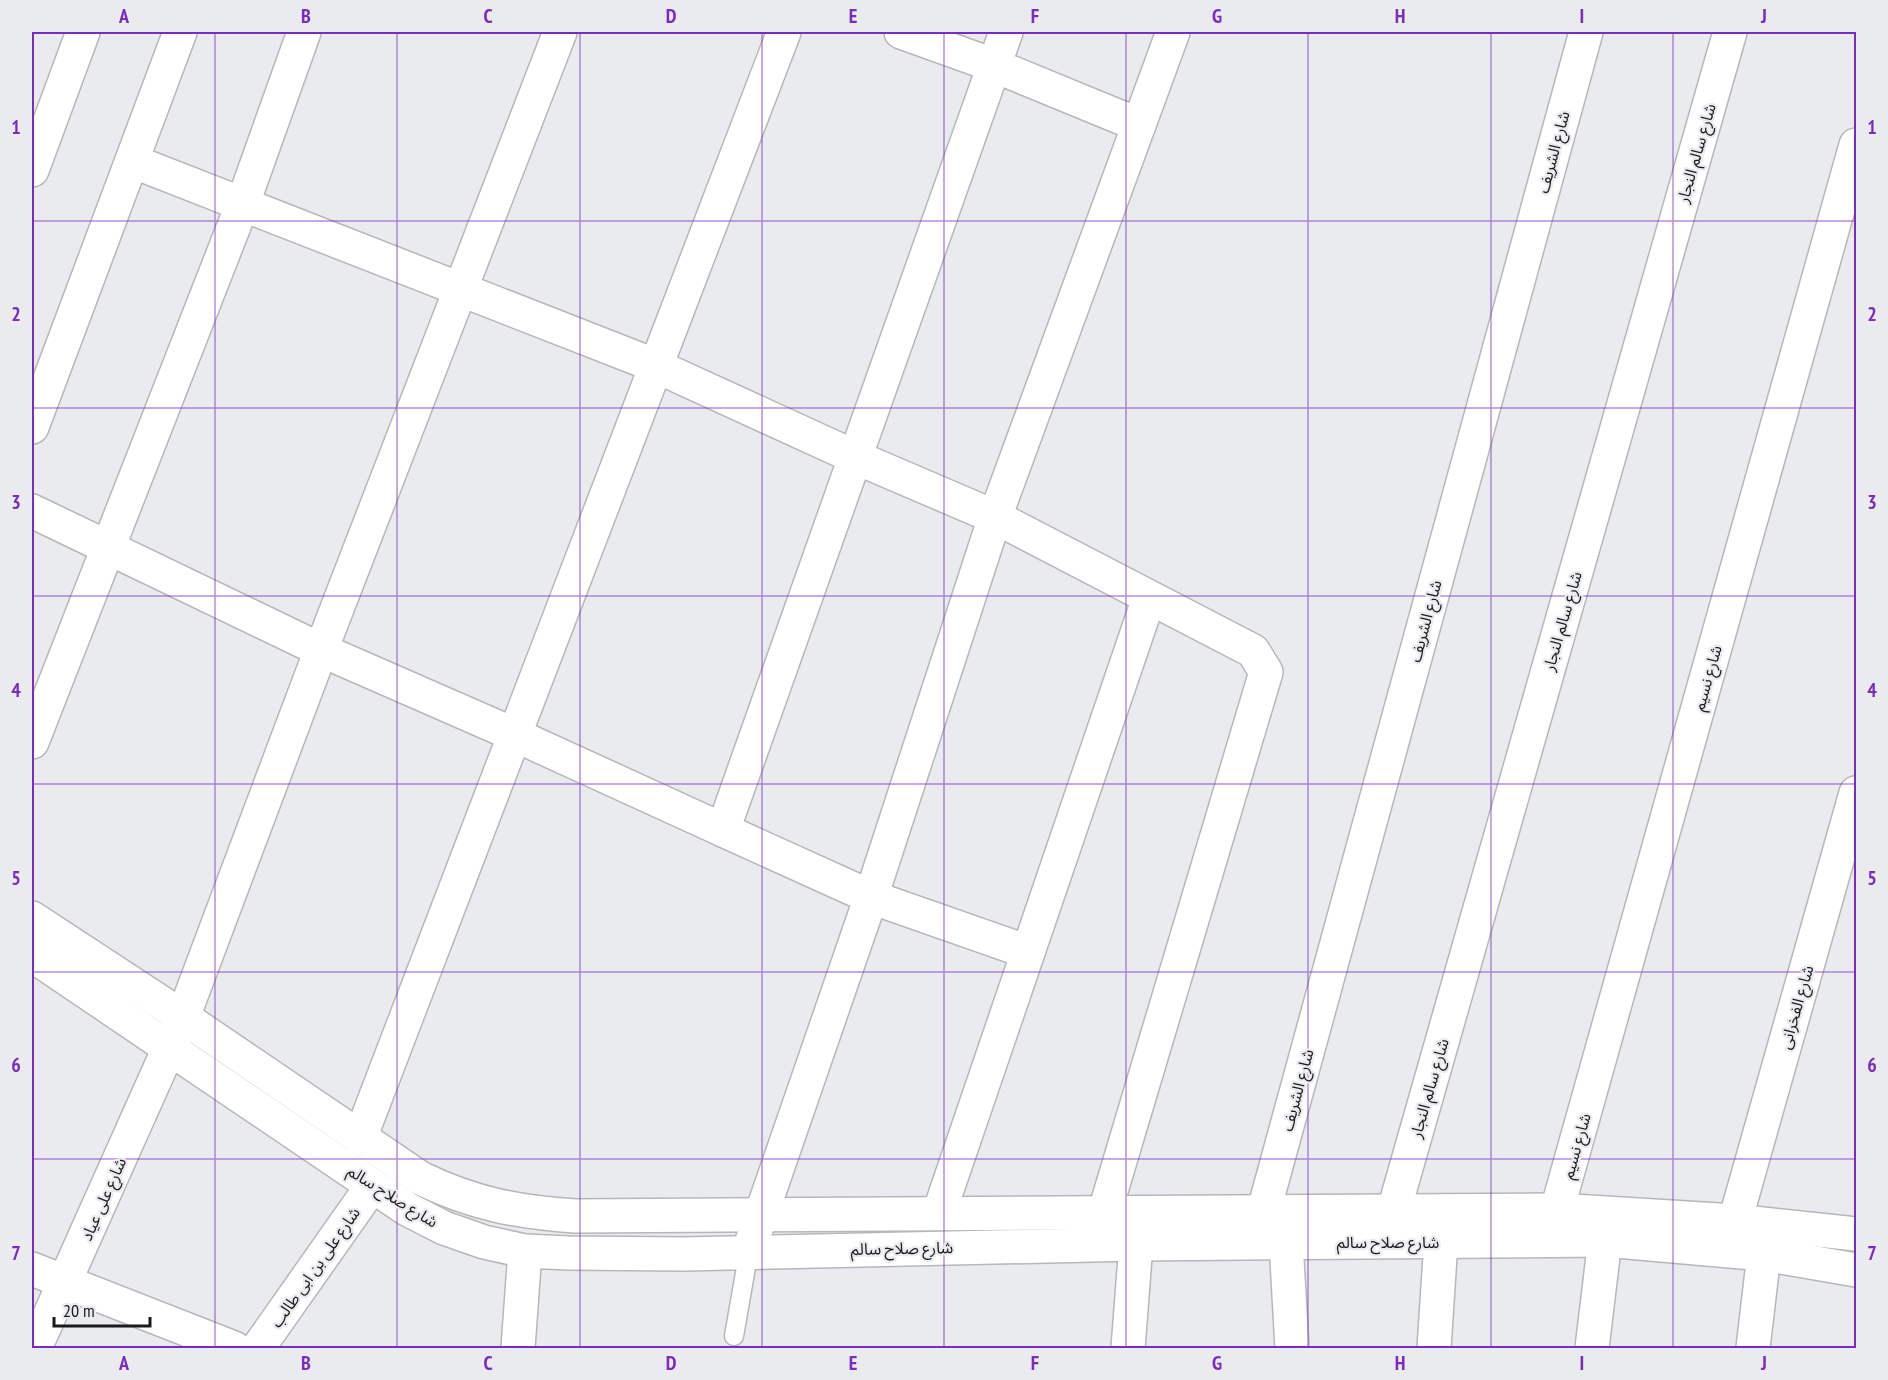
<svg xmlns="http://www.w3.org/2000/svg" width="1888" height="1380" font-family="'PT Sans Narrow','Noto Sans Arabic',sans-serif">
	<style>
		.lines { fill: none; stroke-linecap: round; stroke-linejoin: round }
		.lane-casing { stroke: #b6b7b9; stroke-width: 21 }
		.street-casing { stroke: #b6b7b9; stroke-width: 36 }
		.secondary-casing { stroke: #b6b7b9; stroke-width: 36 }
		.lane { stroke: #fff; stroke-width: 18 }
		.street { stroke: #fff; stroke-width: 33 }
		.secondary { stroke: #fff; stroke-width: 33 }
		.grid { fill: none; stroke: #7b2cbf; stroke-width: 1.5; stroke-opacity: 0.55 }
		.labels { text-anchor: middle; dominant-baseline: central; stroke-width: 4.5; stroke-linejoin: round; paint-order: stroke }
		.street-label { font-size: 16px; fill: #1a1b1c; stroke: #eaebee }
		.neatline { fill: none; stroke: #7b2cbf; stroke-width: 2 }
		.grid-label { font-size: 20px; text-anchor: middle; font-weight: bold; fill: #7b2cbf }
	</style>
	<rect width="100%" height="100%" fill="#eaebee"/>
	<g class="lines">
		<!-- lane casing -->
		<g class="lane-casing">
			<path id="lane" d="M734,1336L749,1250"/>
		</g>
		<!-- street casing -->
		<g class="street-casing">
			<g id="street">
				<path d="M901,32L993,65L1139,125"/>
				<path d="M132,161L654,365L855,457L995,517L1253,651L1266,672L1105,1211"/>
				<path d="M32,170L83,32"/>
				<path d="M32,427L180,32"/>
				<path d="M32,511L321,650L513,734L723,830L1006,32"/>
				<path d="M32,742L243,203L304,32"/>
				<path d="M723,830L871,897L1028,952"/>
				<path d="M360,1138L784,32"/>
				<path d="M1264,1210L1586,32"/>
				<path d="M1394,1210L1730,32"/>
				<path d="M1557,1210L1856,145"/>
				<path d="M939,1213L1149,598"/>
				<path d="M1735,1221L1856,793"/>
				<path d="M1286,1242L1292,1348"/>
				<path d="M749,1250L871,897L995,517L1173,32"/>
				<path d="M32,1269L234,1348"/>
				<path d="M35,1348L183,1017L321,650L560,32"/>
				<path d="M258,1348L372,1186"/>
				<path d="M518,1348L525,1251"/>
				<path d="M1128,1348L1136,1244"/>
				<path d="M1434,1348L1441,1241"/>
				<path d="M1592,1348L1605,1240"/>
				<path d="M1753,1348L1764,1254"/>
			</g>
		</g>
		<!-- secondary casing -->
		<g class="secondary-casing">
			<g id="secondary">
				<path d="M32,918L183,1017L420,1178C474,1204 517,1212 575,1216L1557,1210L1735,1221L1856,1234"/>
				<path d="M32,955L407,1209L444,1228L484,1242L525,1251L569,1253L684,1254L1136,1244L1605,1240L1764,1254L1856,1270"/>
			</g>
		</g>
		<!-- lane -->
		<use href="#lane" class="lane"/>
		<!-- street -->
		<use href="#street" class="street"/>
		<!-- secondary -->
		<use href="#secondary" class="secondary"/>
	</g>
	<!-- grid -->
	<path class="grid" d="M215,32V1348M397,32V1348M580,32V1348M762,32V1348M944,32V1348M1126,32V1348M1308,32V1348M1491,32V1348M1673,32V1348M32,221H1856M32,408H1856M32,596H1856M32,784H1856M32,972H1856M32,1159H1856"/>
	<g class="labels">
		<!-- street labels -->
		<g class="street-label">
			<text transform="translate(1553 152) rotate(-75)">شارع الشريف</text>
			<text transform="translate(1696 153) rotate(-74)">شارع سالم النجار</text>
			<text transform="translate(1425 621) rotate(-75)">شارع الشريف</text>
			<text transform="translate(1562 621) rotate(-74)">شارع سالم النجار</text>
			<text transform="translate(1707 678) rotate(-74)">شارع نسيم</text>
			<text transform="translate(1796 1007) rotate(-74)">شارع الفخرانى</text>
			<text transform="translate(1429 1088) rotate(-74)">شارع سالم النجار</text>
			<text transform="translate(1297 1090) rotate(-75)">شارع الشريف</text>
			<text transform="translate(1576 1146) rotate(-74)">شارع نسيم</text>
			<text transform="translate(393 1196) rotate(32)">شارع صلاح سالم</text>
			<text transform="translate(103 1199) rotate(-66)">شارع على عياد</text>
			<text x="1388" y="1242">شارع صلاح سالم</text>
			<text transform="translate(902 1248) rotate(-1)">شارع صلاح سالم</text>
			<text transform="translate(315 1267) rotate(-55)">شارع على بن ابى طالب</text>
		</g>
	</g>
	<!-- border -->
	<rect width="1888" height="1380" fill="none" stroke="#eaebee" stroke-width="66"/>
	<!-- scale -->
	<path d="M54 1317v9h96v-9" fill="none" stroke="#1a1b1c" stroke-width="3"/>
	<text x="63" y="1317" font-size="18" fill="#1a1b1c" stroke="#eaebee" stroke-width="4.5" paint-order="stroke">20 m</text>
	<rect x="33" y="33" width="1822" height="1314" class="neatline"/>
	<g class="grid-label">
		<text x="124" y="23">A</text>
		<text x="306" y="23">B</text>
		<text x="488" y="23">C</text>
		<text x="671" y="23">D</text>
		<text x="853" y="23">E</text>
		<text x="1035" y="23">F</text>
		<text x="1217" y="23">G</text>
		<text x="1400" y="23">H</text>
		<text x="1582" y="23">I</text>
		<text x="1764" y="23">J</text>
		<text x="16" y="134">1</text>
		<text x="1872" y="134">1</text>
		<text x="16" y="321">2</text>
		<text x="1872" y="321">2</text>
		<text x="16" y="509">3</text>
		<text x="1872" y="509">3</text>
		<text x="16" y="697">4</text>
		<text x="1872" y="697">4</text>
		<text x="16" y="885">5</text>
		<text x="1872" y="885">5</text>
		<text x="16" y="1072">6</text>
		<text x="1872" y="1072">6</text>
		<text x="16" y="1260">7</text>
		<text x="1872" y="1260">7</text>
		<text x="124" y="1370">A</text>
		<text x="306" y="1370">B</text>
		<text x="488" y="1370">C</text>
		<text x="671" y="1370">D</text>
		<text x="853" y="1370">E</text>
		<text x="1035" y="1370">F</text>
		<text x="1217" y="1370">G</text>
		<text x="1400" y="1370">H</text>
		<text x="1582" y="1370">I</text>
		<text x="1764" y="1370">J</text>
	</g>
</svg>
